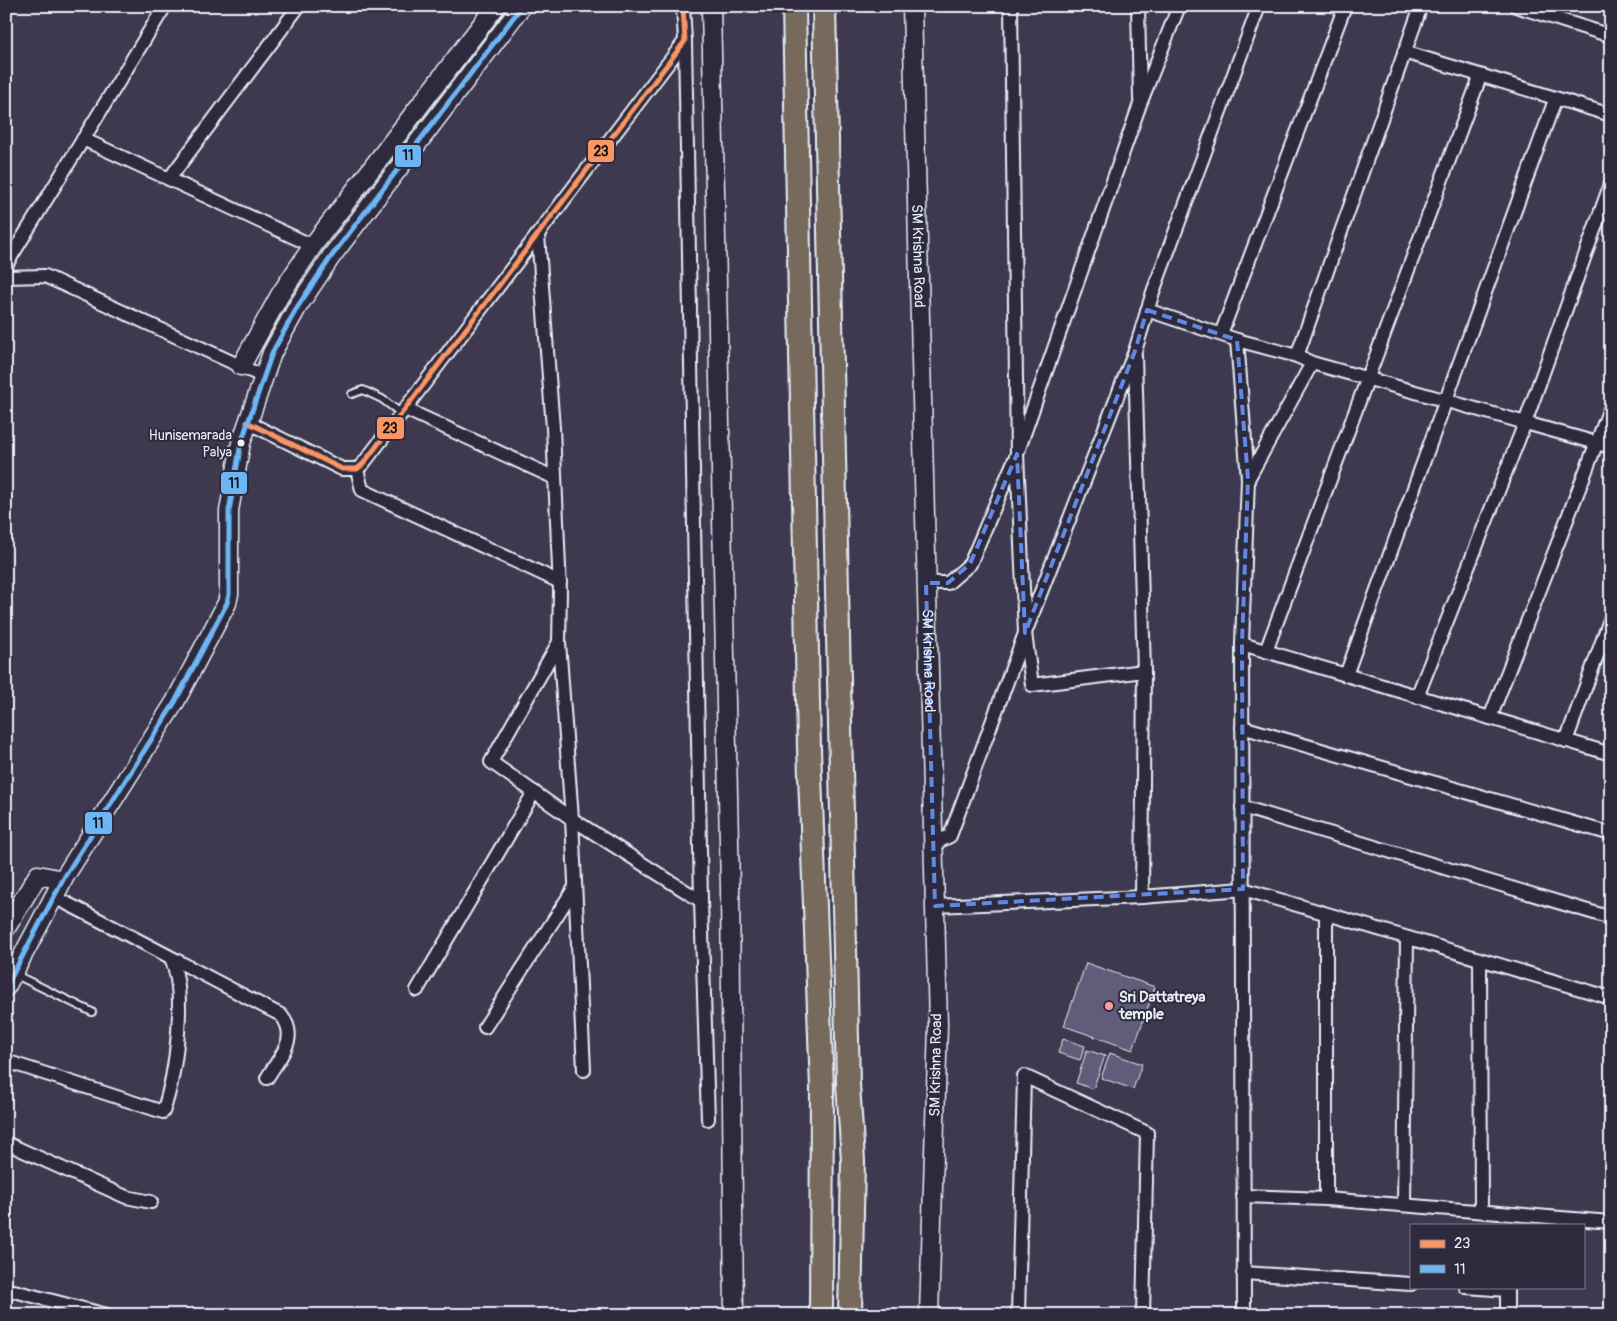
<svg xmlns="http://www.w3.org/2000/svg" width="1617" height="1321" font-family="Pangolin,sans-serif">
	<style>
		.building { fill: #615c7a; stroke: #e8f1f8 }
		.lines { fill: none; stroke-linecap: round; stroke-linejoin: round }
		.lane-casing { stroke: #e8f1f8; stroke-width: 10 }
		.street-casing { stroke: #e8f1f8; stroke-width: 16 }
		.secondary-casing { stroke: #e8f1f8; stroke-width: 21 }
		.highway-casing { stroke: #e8f1f8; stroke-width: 26 }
		.lane { stroke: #2f2a3d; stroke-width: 6 }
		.street { stroke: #2f2a3d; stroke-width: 12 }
		.secondary { stroke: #2f2a3d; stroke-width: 18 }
		.highway { stroke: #77695c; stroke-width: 22 }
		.bus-1-casing { stroke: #2f2a3d; stroke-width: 9 }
		.bus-2-casing { stroke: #2f2a3d; stroke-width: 9 }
		.bus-1 { stroke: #fb9564; stroke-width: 5 }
		.bus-2 { stroke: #6db6f5; stroke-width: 5 }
		.marked { fill: none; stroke: #6487e3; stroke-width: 4; stroke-dasharray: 10 6; stroke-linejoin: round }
		.bus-dot { fill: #e8f1f8; stroke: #2f2a3d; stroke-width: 2 }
		.poi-dot { fill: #ff9aa2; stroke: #2f2a3d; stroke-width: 2 }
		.labels { text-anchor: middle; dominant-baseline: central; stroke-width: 4; stroke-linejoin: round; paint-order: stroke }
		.bus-label { font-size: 14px; fill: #e8f1f8; stroke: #2f2a3d; text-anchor: end }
		.street-label { font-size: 15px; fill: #e8f1f8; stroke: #2f2a3d }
		.poi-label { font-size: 15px; font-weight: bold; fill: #e8f1f8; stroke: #2f2a3d; text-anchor: start }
		.line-badge { stroke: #2f2a3d; stroke-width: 2 }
		.pale-badge-label { font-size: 14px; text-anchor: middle; font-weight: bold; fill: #111 }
	</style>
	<rect width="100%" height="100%" fill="#3e394f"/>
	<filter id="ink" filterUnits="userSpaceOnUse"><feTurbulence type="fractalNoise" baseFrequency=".02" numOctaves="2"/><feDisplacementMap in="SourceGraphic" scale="10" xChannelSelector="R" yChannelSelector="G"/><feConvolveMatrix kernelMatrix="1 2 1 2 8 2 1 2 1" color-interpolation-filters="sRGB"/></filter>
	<g filter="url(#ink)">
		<!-- building -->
		<g class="building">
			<path d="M1086,963L1155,987L1133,1050L1064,1026Z"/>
			<path d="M1063,1039L1085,1046L1080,1060L1058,1053Z"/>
			<path d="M1087,1050L1105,1056L1093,1089L1076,1083Z"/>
			<path d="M1110,1053L1142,1064L1133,1089L1101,1078Z"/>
		</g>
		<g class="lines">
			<!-- lane casing -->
			<g class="lane-casing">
				<g id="lane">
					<path d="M352,394L363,390L382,399L402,414"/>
					<path d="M14,974L92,1012"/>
				</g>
			</g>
			<!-- street casing -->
			<g class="street-casing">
				<g id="street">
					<path d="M1011,6L1017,454L1025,633L1032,685L1144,671"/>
					<path d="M1138,6L1140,99"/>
					<path d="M1421,6L1297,356L1312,363L1611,447"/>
					<path d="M1516,6L1611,36"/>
					<path d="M685,41L701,901L708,1119"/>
					<path d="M1404,52L1611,115"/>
					<path d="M83,139L313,246"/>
					<path d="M169,179L299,6"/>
					<path d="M538,235L553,428L560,591L559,642L491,762L572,819L701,901"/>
					<path d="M6,265L165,6"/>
					<path d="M6,277L45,276L264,377"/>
					<path d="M1147,310L1237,340L1297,356"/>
					<path d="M1221,334L1345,6"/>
					<path d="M1237,340L1248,479L1242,644L1244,1315"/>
					<path d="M1135,356L1144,671L1142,897"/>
					<path d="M405,409L555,478"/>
					<path d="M247,422L342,469H357L363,464L685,41L683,6"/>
					<path d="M357,469L362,490L560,582"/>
					<path d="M1248,479L1312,363"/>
					<path d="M926,583H948L970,564L1017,454L1140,104L1179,6"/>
					<path d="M559,642L572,819L584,1070"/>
					<path d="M1242,644L1611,754"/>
					<path d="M1266,651L1480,77"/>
					<path d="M1346,675L1555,100"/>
					<path d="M1417,697L1525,423L1611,183"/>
					<path d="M1490,718L1611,406"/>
					<path d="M1242,727L1611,834"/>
					<path d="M1566,741L1611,617"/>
					<path d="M1242,807L1611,918"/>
					<path d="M933,844L950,836L1025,633L1135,351L1153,292L1259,6"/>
					<path d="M54,897C130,935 205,976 281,1015C300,1038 280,1056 267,1078"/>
					<path d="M935,906L1142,897L1243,889L1611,998"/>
					<path d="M1326,914V1199"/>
					<path d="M1480,960L1481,1211"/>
					<path d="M417,990L534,792"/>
					<path d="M485,1027L575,887"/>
					<path d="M6,1061L163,1112C176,1074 187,994 171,958"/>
					<path d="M6,1143L126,1197L151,1202"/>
					<path d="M1243,1196L1326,1199L1611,1222"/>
					<path d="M1404,1205L1407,938"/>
					<path d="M1243,1273L1411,1284"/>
					<path d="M1466,1287L1507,1290"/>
					<path d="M6,1296L11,1291H14L107,1315"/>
					<path d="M1018,1315L1024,1076L1147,1133L1143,1315"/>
					<path d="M1507,1315V1287"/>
				</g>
			</g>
			<!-- secondary casing -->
			<g class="secondary-casing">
				<g id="secondary">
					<path d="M711,6L730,889L734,1315"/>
					<path id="s1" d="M912,6L938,1025L929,1315"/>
					<path d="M241,366L280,295L314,244L496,6"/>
					<path d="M6,928L38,875L63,880"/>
					<path d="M6,987L65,876L175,702L227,603L229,594V511L241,443L272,353L298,306L331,257L522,6"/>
				</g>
			</g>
			<!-- highway casing -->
			<g class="highway-casing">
				<g id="highway">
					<path d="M794,6L809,749L822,1088L821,1315"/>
					<path d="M824,6L848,1084L853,1161L850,1315"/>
				</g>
			</g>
			<!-- lane -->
			<use href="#lane" class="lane"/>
			<!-- street -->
			<use href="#street" class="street"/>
			<!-- secondary -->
			<use href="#secondary" class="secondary"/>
			<!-- highway -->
			<use href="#highway" class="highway"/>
			<!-- bus-1 casing -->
			<g class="bus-1-casing">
				<path id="bus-1" d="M247,422L342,469H357L363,464L685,41L683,6"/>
			</g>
			<!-- bus-2 casing -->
			<g class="bus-2-casing">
				<path id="bus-2" d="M6,987L65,876L175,702L227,603L229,594V511L241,443L272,353L298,306L331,257L522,6"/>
			</g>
			<!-- bus-1 -->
			<use href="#bus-1" class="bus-1"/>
			<!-- bus-2 -->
			<use href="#bus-2" class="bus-2"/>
		</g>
	</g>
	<!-- marked area -->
	<path class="marked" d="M1147,310L1237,340L1248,479L1242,644L1243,889L935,906L926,583H948L970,564L1017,454L1025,633L1135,351Z"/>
	<!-- markers -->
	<circle class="bus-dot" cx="241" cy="443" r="4.5"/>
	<circle class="poi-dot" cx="1109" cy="1006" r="5"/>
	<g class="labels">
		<!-- bus labels -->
		<g class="bus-label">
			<text x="232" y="435">Hunisemarada<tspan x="232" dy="17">Palya</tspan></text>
		</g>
		<!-- street labels -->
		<g class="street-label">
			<text stroke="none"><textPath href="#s1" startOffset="250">SM Krishna Road</textPath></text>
			<text stroke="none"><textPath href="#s1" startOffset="655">SM Krishna Road</textPath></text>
			<text transform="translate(936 1065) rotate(-89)">SM Krishna Road</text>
		</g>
		<!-- poi labels -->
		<g class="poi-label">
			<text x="1119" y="997">Sri Dattatreya<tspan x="1119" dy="17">temple</tspan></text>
		</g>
	</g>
	<g class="line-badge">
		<rect x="587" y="139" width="28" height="24" rx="5" fill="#fb9564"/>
		<rect x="394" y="144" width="28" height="24" rx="5" fill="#6db6f5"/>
		<rect x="376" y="416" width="29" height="24" rx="5" fill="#fb9564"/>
		<rect x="220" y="471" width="28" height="24" rx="5" fill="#6db6f5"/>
		<rect x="84" y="811" width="29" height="24" rx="5" fill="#6db6f5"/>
	</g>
	<g class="pale-badge-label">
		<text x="601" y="156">23</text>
		<text x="408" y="160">11</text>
		<text x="390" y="433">23</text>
		<text x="234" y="488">11</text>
		<text x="98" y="828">11</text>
	</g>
	<!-- margin -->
	<rect width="1617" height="1321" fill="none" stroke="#2f2a3d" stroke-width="25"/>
	<rect x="12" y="12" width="1592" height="1296" fill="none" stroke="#e8f1f8" stroke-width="2" filter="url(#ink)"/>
	<!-- legend -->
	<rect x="1410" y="1224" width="175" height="65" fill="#2f2a3d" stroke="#797a88"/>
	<rect x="1420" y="1240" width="25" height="8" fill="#fb9564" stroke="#797a88"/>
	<text x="1454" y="1248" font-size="15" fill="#e8f1f8">23</text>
	<rect x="1420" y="1265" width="25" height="8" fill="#6db6f5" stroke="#797a88"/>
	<text x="1454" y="1274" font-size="15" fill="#e8f1f8">11</text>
</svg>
